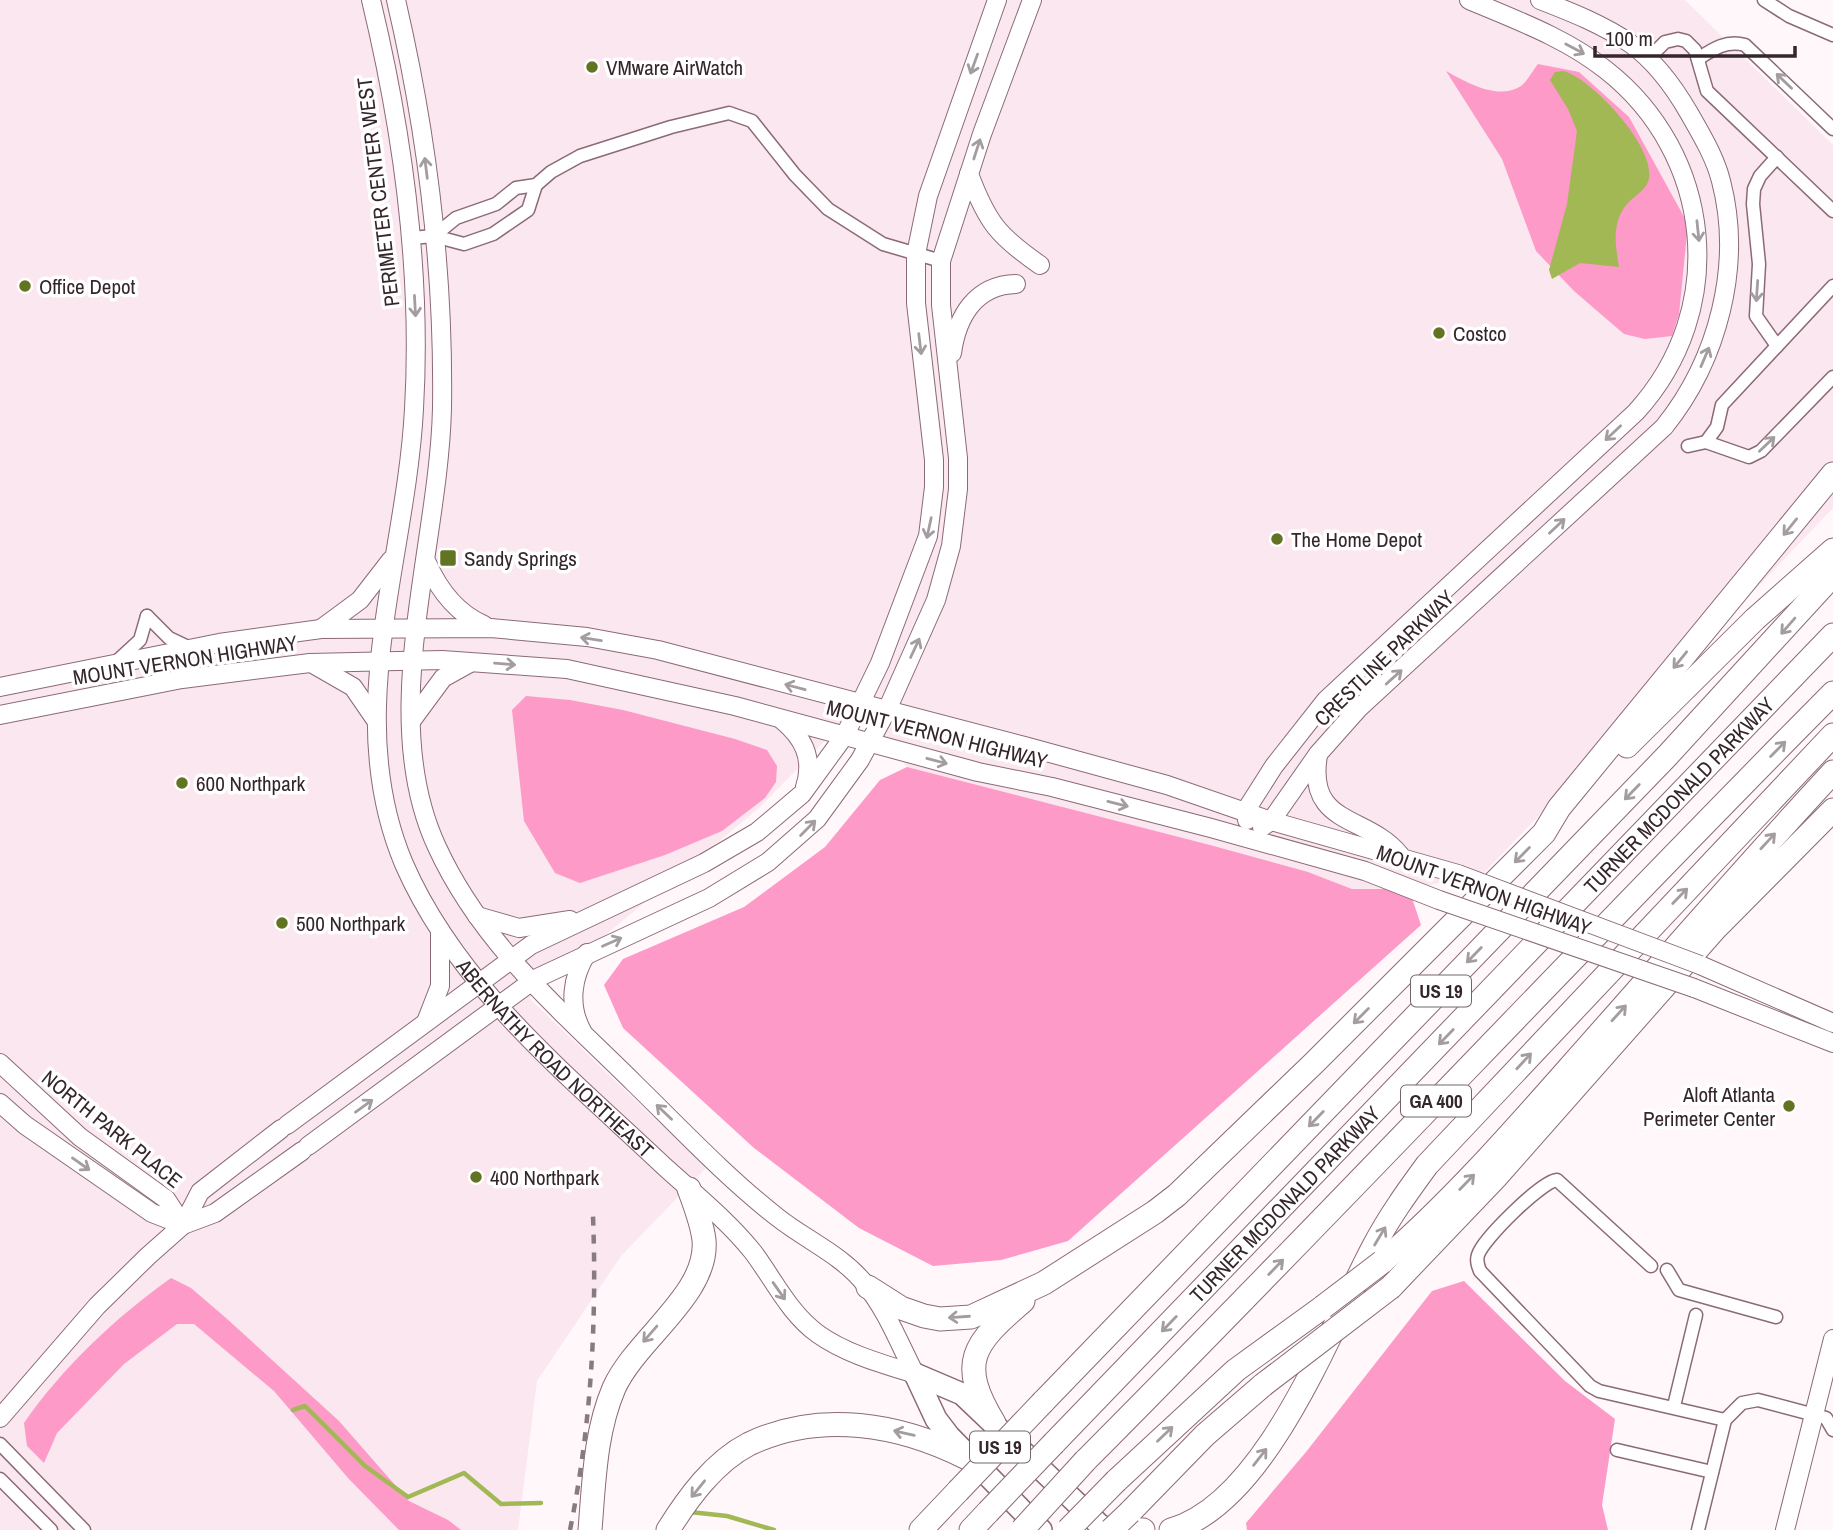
<svg xmlns="http://www.w3.org/2000/svg" width="1833" height="1530" font-family="'Archivo Narrow',sans-serif">
	<style>
		.built { fill: #fae7ef }
		.forest { fill: #fd9ac7 }
		.water { fill: #a1b855 }
		.lines { fill: none; stroke-linecap: round; stroke-linejoin: round }
		.stream { stroke: #a1b855; stroke-width: 4.5 }
		.street-casing { stroke: #8b6a78; stroke-width: 15 }
		.secondary-casing { stroke: #8b6a78; stroke-width: 20 }
		.primary-casing { stroke: #8b6a78; stroke-width: 24 }
		.highway-casing { stroke: #8b6a78; stroke-width: 25 }
		.street { stroke: #fff; stroke-width: 12 }
		.secondary { stroke: #fff; stroke-width: 18 }
		.primary { stroke: #fff; stroke-width: 21 }
		.highway { stroke: #fff; stroke-width: 23 }
		.rail { stroke: #877b80; stroke-width: 4.5; stroke-dasharray: 9 9; stroke-linecap: butt }
		.secondary-bridge-casing { stroke: #8b6a78; stroke-width: 20; stroke-linecap: butt }
		.highway-bridge-casing { stroke: #8b6a78; stroke-width: 25; stroke-linecap: butt }
		.secondary-bridge { stroke: #fff; stroke-width: 18 }
		.highway-bridge { stroke: #fff; stroke-width: 23 }
		.oneway { stroke: #a49da0 }
		.poi-dot { fill: #627321; stroke: #fff; stroke-width: 2.5 }
		.labels { text-anchor: middle; dominant-baseline: central; stroke-width: 7; stroke-linejoin: round; paint-order: stroke }
		.shield { fill: #fff; stroke: #71676b; stroke-width: 2 }
		.shield-label { font-size: 19px; font-weight: bold; fill: #34262b }
		.poi-label { font-size: 21px; fill: #34262b; stroke: #fff; text-anchor: start }
		.street-label { font-size: 21px; fill: #34262b; stroke: #fff }
	</style>
	<rect width="100%" height="100%" fill="#fff7fa"/>
	<!-- built -->
	<path class="built" d="M0,0H1685L1833,145V508L1482,875L1409,889H1352L1308,872L1210,845L907,767L860,705L759,808L529,998L706,1168L621,1256L537,1381L518,1530H0Z"/>
	<!-- forest -->
	<g class="forest">
		<path d="M1538,64L1579,72L1629,117L1688,224L1679,314L1672,336L1645,339L1624,334L1574,291L1536,251L1502,159L1446,71C1466,82 1498,101 1521,86C1527,82 1533,70 1538,64Z"/>
		<path d="M526,696L570,700L623,710L735,739L767,750L777,766L776,782L765,798L722,831L665,855L580,883L555,873L524,821L512,710Z"/>
		<path d="M907,767L1210,845L1308,872L1352,889H1409L1421,925L1068,1241L1001,1260L933,1266L859,1228L754,1148L623,1028L604,985L623,959L744,907L825,847L880,780Z"/>
		<path d="M171,1278L191,1288L226,1318L339,1421L409,1501L448,1520L461,1530H399L348,1478L274,1391L194,1324H177L124,1364L57,1433L44,1463L27,1446L24,1423C62,1368 116,1317 171,1278Z"/>
		<path d="M1464,1281L1565,1381L1615,1419L1602,1505L1608,1530H1247L1246,1523L1306,1452L1432,1291Z"/>
	</g>
	<!-- water -->
	<path class="water" d="M1563,71C1591,77 1660,151 1648,182C1645,190 1636,195 1630,201C1611,219 1615,244 1619,267L1580,263L1552,279L1549,270L1567,204L1577,131L1568,109L1550,80L1555,72Z"/>
	<g class="lines">
		<!-- stream -->
		<g class="stream">
			<path d="M293,1410L305,1406L365,1466L408,1497L464,1473L501,1504L541,1503"/>
			<path d="M690,1512L727,1516L774,1530"/>
		</g>
		<!-- street casing -->
		<g class="street-casing">
			<g id="street">
				<path d="M1764,0L1789,16L1833,35"/>
				<path d="M1648,59L1665,42L1678,39L1686,41L1695,50L1707,91L1833,211"/>
				<path d="M1698,59C1713,49 1726,40 1745,45L1833,129"/>
				<path d="M434,236L464,244L493,234L528,210L536,185"/>
				<path d="M411,238L434,236L456,218L496,204L516,188L536,185L551,172L580,156L671,127L729,113L752,121L795,175L828,209L883,244L941,261"/>
				<path d="M1777,346L1756,316L1759,264L1753,204L1754,189L1760,176L1777,157"/>
				<path d="M1706,442L1717,427L1722,405L1833,286"/>
				<path d="M1706,442L1749,457L1761,451L1833,377"/>
				<path d="M1688,446L1706,442"/>
				<path d="M147,616L169,638L190,648"/>
				<path d="M115,663L140,640L147,616"/>
				<path d="M1651,1266L1557,1180C1542,1181 1483,1239 1478,1255C1476,1261 1478,1266 1480,1271L1590,1386L1599,1391L1725,1420"/>
				<path d="M1667,1270L1679,1290L1776,1317"/>
				<path d="M1674,1406L1696,1315"/>
				<path d="M0,1444L84,1530"/>
				<path d="M1617,1450L1712,1472"/>
				<path d="M0,1479L51,1530"/>
				<path d="M1698,1530L1725,1420L1742,1403L1758,1400L1826,1418L1833,1430"/>
			</g>
		</g>
		<!-- secondary casing -->
		<g class="secondary-casing">
			<g id="secondary">
				<path id="s1" d="M371,0C403,133 422,272 414,409C406,561 341,715 404,864C458,988 570,1077 666,1168C696,1195 728,1221 753,1252C774,1280 789,1313 818,1334C846,1354 883,1364 915,1374"/>
				<path d="M396,0C427,133 444,272 442,408C439,546 376,717 437,847C481,943 559,1009 633,1082C680,1128 726,1177 777,1217C806,1240 842,1255 865,1284C886,1309 900,1345 915,1374"/>
				<path d="M969,174C987,222 998,236 1040,265"/>
				<path d="M952,353C957,317 975,285 1016,284"/>
				<path d="M427,563C439,590 456,613 484,625"/>
				<path d="M322,628L360,600L391,560"/>
				<path d="M313,664L353,687L375,719"/>
				<path d="M0,687L219,643L321,629L491,628L587,637L658,650L1028,747L1167,785L1271,821L1458,874"/>
				<path d="M0,715L182,679L310,663L442,660L567,669L735,706L978,772L1052,787L1211,828L1365,871L1439,900"/>
				<path d="M412,720L443,678L470,663"/>
				<path d="M782,720C804,738 814,759 805,787"/>
				<path d="M1318,755C1306,827 1367,814 1400,855"/>
				<path d="M1247,820L1246,810L1274,766L1326,700L1636,412C1730,309 1713,154 1606,70C1566,38 1516,20 1469,0"/>
				<path d="M1262,827L1271,821L1318,754L1358,709L1664,427C1718,360 1743,265 1721,181C1715,157 1701,134 1689,113C1674,87 1656,62 1631,44C1604,25 1571,12 1540,0"/>
				<path d="M477,916L519,928L570,920"/>
				<path d="M1700,965L1833,1023"/>
				<path d="M1694,988L1833,1043"/>
				<path d="M426,1022L440,986V930"/>
				<path d="M582,1031C568,1005 572,977 587,953"/>
				<path d="M0,1063L80,1137L166,1199L183,1225"/>
				<path d="M0,1103L25,1125L152,1213L183,1225"/>
				<path d="M287,1125L531,945L704,863L757,832L802,794L845,735L880,663L928,536L934,487V460L916,303V254L928,196L997,0"/>
				<path d="M308,1146L535,979L709,898L768,862L817,819L860,760L887,710L936,600L951,546L958,489V458L941,305V261L982,134L1032,0"/>
				<path d="M183,1225L200,1192L281,1129"/>
				<path d="M0,1418L97,1306L148,1256L183,1225L215,1213L302,1151"/>
				<path d="M1785,1530L1833,1339"/>
			</g>
		</g>
		<!-- primary casing -->
		<g class="primary-casing">
			<g id="primary">
				<path d="M915,1374L962,1394L1105,1530"/>
				<path d="M915,1374L936,1419L949,1436L1041,1530"/>
			</g>
		</g>
		<!-- highway casing -->
		<g class="highway-casing">
			<g id="highway">
				<path d="M1627,746L1755,619L1833,550"/>
				<path d="M1382,1262C1450,1203 1509,1136 1569,1068C1657,969 1743,869 1833,772"/>
				<path d="M868,1287L901,1308L924,1316L940,1319L971,1317L1044,1283L1155,1212L1177,1195L1314,1063L1544,833L1559,808L1833,474"/>
				<path d="M1391,1287L1497,1176L1715,929L1833,810"/>
				<path d="M1043,1402L1667,756L1833,575"/>
				<path d="M994,1423C957,1362 973,1344 1023,1301"/>
				<path id="s2" d="M1054,1443L1833,635"/>
				<path d="M1085,1461C1337,1208 1581,947 1833,693"/>
				<path d="M1116,1481L1236,1370L1323,1307"/>
				<path d="M1130,1512L1205,1435L1263,1385"/>
				<path d="M1103,1528L1143,1530"/>
				<path d="M590,1530C594,1482 595,1432 614,1388C636,1339 709,1294 704,1240C702,1223 695,1205 689,1189"/>
				<path d="M668,1530C688,1498 714,1462 749,1444C820,1410 900,1424 967,1458"/>
				<path d="M921,1530L958,1491"/>
				<path d="M971,1530L988,1512"/>
				<path d="M1171,1530C1267,1503 1330,1328 1374,1246C1389,1217 1408,1191 1427,1165L1833,735"/>
			</g>
		</g>
		<!-- street -->
		<use href="#street" class="street"/>
		<!-- secondary -->
		<use href="#secondary" class="secondary"/>
		<!-- primary -->
		<use href="#primary" class="primary"/>
		<!-- highway -->
		<use href="#highway" class="highway"/>
		<!-- rail -->
		<path class="rail" d="M570,1530C591,1426 597,1322 593,1216"/>
		<!-- secondary-bridge casing -->
		<g class="secondary-bridge-casing">
			<g id="secondary-bridge">
				<path d="M1458,874L1700,965"/>
				<path d="M1439,900L1694,988"/>
			</g>
		</g>
		<!-- highway-bridge casing -->
		<g class="highway-bridge-casing">
			<g id="highway-bridge">
				<path d="M1323,1307L1382,1262"/>
				<path d="M1263,1385L1391,1287"/>
				<path d="M958,1491L1043,1402"/>
				<path d="M988,1512L1054,1443"/>
				<path d="M1022,1530L1085,1461"/>
				<path d="M1068,1530L1116,1481"/>
				<path d="M1111,1530L1130,1512"/>
			</g>
		</g>
		<!-- secondary-bridge -->
		<use href="#secondary-bridge" class="secondary-bridge"/>
		<!-- highway-bridge -->
		<use href="#highway-bridge" class="highway-bridge"/>
	</g>
	<!-- one-way arrows -->
	<defs><path id="oneway-shaft" d="M-6 0H5M1.5-3L5.5 0L1.5 3" fill="none" stroke-width="1.6" stroke-linecap="round" stroke-linejoin="round" transform="scale(1.75)"/></defs>
	<g class="oneway">
		<use href="#oneway-shaft" transform="translate(1575 49) rotate(28)"/>
		<use href="#oneway-shaft" transform="translate(974 64) rotate(110)"/>
		<use href="#oneway-shaft" transform="translate(1784 81) rotate(-136)"/>
		<use href="#oneway-shaft" transform="translate(977 149) rotate(-72)"/>
		<use href="#oneway-shaft" transform="translate(426 168) rotate(-97)"/>
		<use href="#oneway-shaft" transform="translate(1698 231) rotate(84)"/>
		<use href="#oneway-shaft" transform="translate(1757 291) rotate(94)"/>
		<use href="#oneway-shaft" transform="translate(415 306) rotate(87)"/>
		<use href="#oneway-shaft" transform="translate(920 344) rotate(83)"/>
		<use href="#oneway-shaft" transform="translate(1705 357) rotate(-67)"/>
		<use href="#oneway-shaft" transform="translate(1613 433) rotate(137)"/>
		<use href="#oneway-shaft" transform="translate(1767 444) rotate(-44)"/>
		<use href="#oneway-shaft" transform="translate(1557 526) rotate(-43)"/>
		<use href="#oneway-shaft" transform="translate(1790 527) rotate(129)"/>
		<use href="#oneway-shaft" transform="translate(929 528) rotate(102)"/>
		<use href="#oneway-shaft" transform="translate(1788 626) rotate(131)"/>
		<use href="#oneway-shaft" transform="translate(591 639) rotate(-171)"/>
		<use href="#oneway-shaft" transform="translate(915 648) rotate(-65)"/>
		<use href="#oneway-shaft" transform="translate(1680 660) rotate(129)"/>
		<use href="#oneway-shaft" transform="translate(505 664) rotate(5)"/>
		<use href="#oneway-shaft" transform="translate(1394 677) rotate(-42)"/>
		<use href="#oneway-shaft" transform="translate(795 687) rotate(-165)"/>
		<use href="#oneway-shaft" transform="translate(1778 749) rotate(-45)"/>
		<use href="#oneway-shaft" transform="translate(937 761) rotate(15)"/>
		<use href="#oneway-shaft" transform="translate(1632 792) rotate(134)"/>
		<use href="#oneway-shaft" transform="translate(1118 804) rotate(14)"/>
		<use href="#oneway-shaft" transform="translate(808 828) rotate(-45)"/>
		<use href="#oneway-shaft" transform="translate(1768 841) rotate(-47)"/>
		<use href="#oneway-shaft" transform="translate(1522 855) rotate(135)"/>
		<use href="#oneway-shaft" transform="translate(1680 896) rotate(-46)"/>
		<use href="#oneway-shaft" transform="translate(612 942) rotate(-24)"/>
		<use href="#oneway-shaft" transform="translate(1474 955) rotate(134)"/>
		<use href="#oneway-shaft" transform="translate(1619 1013) rotate(-48)"/>
		<use href="#oneway-shaft" transform="translate(1361 1016) rotate(135)"/>
		<use href="#oneway-shaft" transform="translate(1446 1037) rotate(134)"/>
		<use href="#oneway-shaft" transform="translate(1524 1061) rotate(-47)"/>
		<use href="#oneway-shaft" transform="translate(364 1106) rotate(-36)"/>
		<use href="#oneway-shaft" transform="translate(664 1112) rotate(-136)"/>
		<use href="#oneway-shaft" transform="translate(1316 1119) rotate(134)"/>
		<use href="#oneway-shaft" transform="translate(81 1164) rotate(35)"/>
		<use href="#oneway-shaft" transform="translate(1467 1182) rotate(-46)"/>
		<use href="#oneway-shaft" transform="translate(1380 1236) rotate(-59)"/>
		<use href="#oneway-shaft" transform="translate(1276 1267) rotate(-46)"/>
		<use href="#oneway-shaft" transform="translate(779 1291) rotate(55)"/>
		<use href="#oneway-shaft" transform="translate(959 1317) rotate(176)"/>
		<use href="#oneway-shaft" transform="translate(1169 1324) rotate(134)"/>
		<use href="#oneway-shaft" transform="translate(650 1334) rotate(131)"/>
		<use href="#oneway-shaft" transform="translate(904 1433) rotate(-167)"/>
		<use href="#oneway-shaft" transform="translate(1165 1434) rotate(-44)"/>
		<use href="#oneway-shaft" transform="translate(1260 1457) rotate(-52)"/>
		<use href="#oneway-shaft" transform="translate(698 1489) rotate(129)"/>
	</g>
	<!-- markers -->
	<g class="poi-dot">
		<circle cx="592" cy="67" r="7"/>
		<circle cx="25" cy="286" r="7"/>
		<circle cx="1439" cy="333" r="7"/>
		<circle cx="1277" cy="539" r="7"/>
		<rect x="439" y="549" width="18" height="18" rx="3.5"/>
		<circle cx="182" cy="783" r="7"/>
		<circle cx="282" cy="923" r="7"/>
		<circle cx="1789" cy="1106" r="7"/>
		<circle cx="476" cy="1177" r="7"/>
	</g>
	<g class="labels">
		<!-- shield labels -->
		<g class="shield">
			<rect x="1411" y="975.5" width="60" height="31" rx="5"/>
			<rect x="1401" y="1085.5" width="70" height="31" rx="5"/>
			<rect x="970" y="1431.5" width="60" height="31" rx="5"/>
		</g>
		<g class="shield-label">
			<text x="1441" y="991">US 19</text>
			<text x="1436" y="1101">GA 400</text>
			<text x="1000" y="1447">US 19</text>
		</g>
		<!-- poi labels -->
		<g class="poi-label">
			<text x="606" y="67">VMware AirWatch</text>
			<text x="39" y="286">Office Depot</text>
			<text x="1453" y="333">Costco</text>
			<text x="1291" y="539">The Home Depot</text>
			<text x="464" y="558">Sandy Springs</text>
			<text x="196" y="783">600 Northpark</text>
			<text x="296" y="923">500 Northpark</text>
			<text x="1775" y="1094" text-anchor="end">Aloft Atlanta<tspan x="1775" dy="24">Perimeter Center</tspan></text>
			<text x="490" y="1177">400 Northpark</text>
		</g>
		<!-- street labels -->
		<g class="street-label">
			<text transform="translate(378 192) rotate(-97)">PERIMETER CENTER WEST</text>
			<text transform="translate(1384 658) rotate(-44)">CRESTLINE PARKWAY</text>
			<text transform="translate(185 660) rotate(-9)">MOUNT VERNON HIGHWAY</text>
			<text transform="translate(937 734) rotate(14)">MOUNT VERNON HIGHWAY</text>
			<text stroke="none"><textPath href="#s2" startOffset="900">TURNER MCDONALD PARKWAY</textPath></text>
			<text transform="translate(1484 890) rotate(20)">MOUNT VERNON HIGHWAY</text>
			<text stroke="none"><textPath href="#s1" startOffset="1122">ABERNATHY ROAD NORTHEAST</textPath></text>
			<text transform="translate(112 1129) rotate(39)">NORTH PARK PLACE</text>
			<text stroke="none"><textPath href="#s2" startOffset="332">TURNER MCDONALD PARKWAY</textPath></text>
		</g>
	</g>
	<!-- scale -->
	<path d="M1595 46v10h200v-10" fill="none" stroke="#34262b" stroke-width="3.5"/>
	<text x="1605" y="46" font-size="21" fill="#34262b" stroke="#ffffff" stroke-width="5" paint-order="stroke">100 m</text>
</svg>
